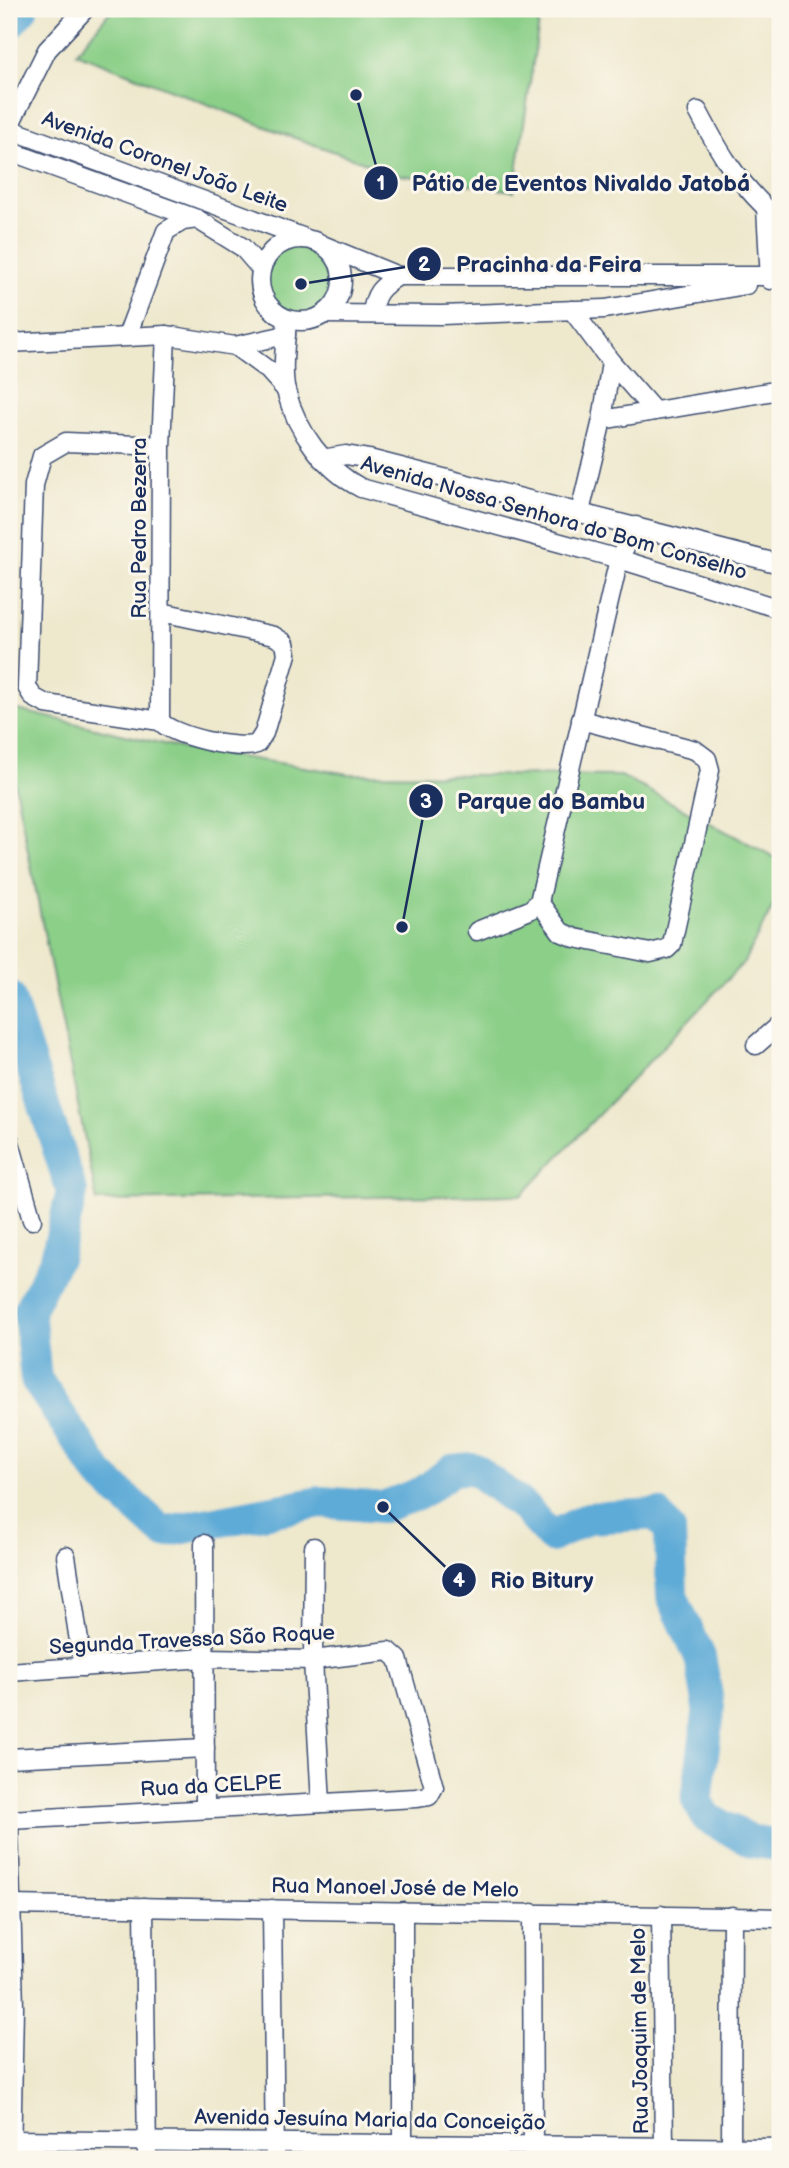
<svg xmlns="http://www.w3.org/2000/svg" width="789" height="2168" font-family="'Balsamiq Sans',sans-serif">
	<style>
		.green { fill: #8bcf88; stroke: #537f73; stroke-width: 2 }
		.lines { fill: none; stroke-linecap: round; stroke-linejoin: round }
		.river { stroke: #5eabd7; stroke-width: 32 }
		.minor-casing { stroke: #3b4b6f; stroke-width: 21 }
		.minor { stroke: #fff; stroke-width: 18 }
		.labels { text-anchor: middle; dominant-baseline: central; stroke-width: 6; stroke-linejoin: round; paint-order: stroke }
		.street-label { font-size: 21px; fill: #1b2f5e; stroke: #fbf7ec }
		.leader { fill: none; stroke: #1b2f5e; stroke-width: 2.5 }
		.callout-dot { fill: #1b2f5e; stroke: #fbf7ec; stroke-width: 2.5 }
		.mark-label { font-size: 21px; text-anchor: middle; font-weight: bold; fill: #fff }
		.callout-label { font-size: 23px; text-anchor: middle; font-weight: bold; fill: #1b2f5e; stroke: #fbf7ec; stroke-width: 6; stroke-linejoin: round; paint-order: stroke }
	</style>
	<rect width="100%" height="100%" fill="#fbf7ec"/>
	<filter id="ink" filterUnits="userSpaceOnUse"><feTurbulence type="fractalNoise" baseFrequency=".0143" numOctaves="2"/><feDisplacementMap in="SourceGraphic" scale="14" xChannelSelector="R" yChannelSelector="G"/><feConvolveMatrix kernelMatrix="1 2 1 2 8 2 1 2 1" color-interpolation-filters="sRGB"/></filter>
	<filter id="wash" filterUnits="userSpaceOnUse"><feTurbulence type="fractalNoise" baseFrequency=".00686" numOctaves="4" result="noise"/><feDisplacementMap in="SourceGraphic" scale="28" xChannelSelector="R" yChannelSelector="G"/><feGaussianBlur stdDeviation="1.57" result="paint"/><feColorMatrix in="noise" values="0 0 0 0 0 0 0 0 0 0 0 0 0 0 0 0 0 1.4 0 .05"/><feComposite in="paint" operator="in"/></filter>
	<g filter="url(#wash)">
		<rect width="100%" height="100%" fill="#eee8cd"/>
		<!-- green -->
		<g class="green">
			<path d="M112,9H541L514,191L401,175L292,137L76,53Z"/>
			<circle cx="301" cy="279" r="36"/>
			<path d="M9,708L181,748L349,774L621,776L780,860V893L744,962L522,1195L97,1201L9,755Z"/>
		</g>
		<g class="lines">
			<!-- river -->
			<g class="river">
				<path d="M9,24L22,9"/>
				<path d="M9,997L72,1192L56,1258L29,1310L36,1379L100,1475L163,1532L321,1502L383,1507L423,1492L452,1470L473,1468L523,1506L551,1537L588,1518L657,1514L670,1531L672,1596L700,1657L709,1707L697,1800L707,1818L754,1842L780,1845"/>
			</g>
		</g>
	</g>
	<g filter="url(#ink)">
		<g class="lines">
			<!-- minor casing -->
			<g class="minor-casing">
				<g id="minor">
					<path d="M698,111C720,153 732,174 766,208L770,280"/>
					<path d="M9,126L47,50L85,9"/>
					<path d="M9,129L305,238"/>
					<path d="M9,151L197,219L242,247L261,269"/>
					<circle cx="301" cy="280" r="41"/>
					<path d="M325,246L398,276H780"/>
					<path d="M572,310L611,362L654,411"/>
					<path d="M325,314L441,315L605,309L746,285"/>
					<path d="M372,314C374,293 381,287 398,276"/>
					<path d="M287,319C286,340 281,370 286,391C297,431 324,469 361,488L619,559L780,609"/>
					<path d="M127,336L166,231L183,221L197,219"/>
					<path d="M9,343L166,335L235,346L286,335"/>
					<path d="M235,346L268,370L286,390"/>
					<path d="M602,420L780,390"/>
					<path d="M161,446L66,442L42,456L34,485L27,687L33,697L46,704L160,721C172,736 238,751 257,744L264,733L287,654L285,643L274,636L161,612"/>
					<path d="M322,459L346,455L369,459L780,564"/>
					<path d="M580,512L602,420L611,362"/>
					<path d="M160,721L161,446L166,335"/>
					<path d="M539,902L561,932L575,938L650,953L667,949L672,944L710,770L707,759L695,750L581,720"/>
					<path d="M477,931L530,910L539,902L619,559L636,526"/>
					<path d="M756,1045L780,1024"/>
					<path d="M9,1139L32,1220"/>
					<path d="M204,1544L205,1809"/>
					<path d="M314,1547L313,1660L321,1803"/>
					<path d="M66,1556L83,1667"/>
					<path d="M9,1672L204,1658L313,1660L389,1651L398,1659L434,1787L429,1796L416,1798L9,1820"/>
					<path d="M9,1758L205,1748"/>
					<path d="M9,1826L14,2007L11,2159"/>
					<path d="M9,1905L780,1918"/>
					<path d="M144,1907L147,2159"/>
					<path d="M272,1909L275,2159"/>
					<path d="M403,1911V2159"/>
					<path d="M532,1913L533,2159"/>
					<path d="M661,1915L664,2146"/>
					<path d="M9,2140L780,2148"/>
					<path d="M731,2146L732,1916"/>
				</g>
			</g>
			<!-- minor -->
			<use href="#minor" class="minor"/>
		</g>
	</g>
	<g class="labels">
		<!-- street labels -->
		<g class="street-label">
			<text transform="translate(165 162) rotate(20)">Avenida Coronel João Leite</text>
			<text transform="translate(554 518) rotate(16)">Avenida Nossa Senhora do Bom Conselho</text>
			<text transform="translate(139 528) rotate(-90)">Rua Pedro Bezerra</text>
			<text transform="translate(192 1640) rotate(-3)">Segunda Travessa São Roque</text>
			<text transform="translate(211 1786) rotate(-3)">Rua da CELPE</text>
			<text transform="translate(395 1888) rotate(1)">Rua Manoel José de Melo</text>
			<text transform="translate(640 2031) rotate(-91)">Rua Joaquim de Melo</text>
			<text transform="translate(370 2120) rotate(1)">Avenida Jesuína Maria da Conceição</text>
		</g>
	</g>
	<!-- callouts -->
	<path class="leader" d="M356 95L381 183M301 284L424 264M402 927L426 801M383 1507L459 1580"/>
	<g class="callout-dot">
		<circle cx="356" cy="95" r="7"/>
		<circle cx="301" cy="284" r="7"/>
		<circle cx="402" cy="927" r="7"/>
		<circle cx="383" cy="1507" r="7"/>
		<circle cx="381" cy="183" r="18"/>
		<circle cx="424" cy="264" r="18"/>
		<circle cx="426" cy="801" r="18"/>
		<circle cx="459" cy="1580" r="18"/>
	</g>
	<g class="mark-label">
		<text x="381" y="190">1</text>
		<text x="424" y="271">2</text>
		<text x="426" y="808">3</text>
		<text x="459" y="1587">4</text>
	</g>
	<g class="callout-label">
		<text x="581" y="191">Pátio de Eventos Nivaldo Jatobá</text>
		<text x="549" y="272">Pracinha da Feira</text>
		<text x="551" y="809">Parque do Bambu</text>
		<text x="542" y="1588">Rio Bitury</text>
	</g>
	<!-- margin -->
	<rect width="789" height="2168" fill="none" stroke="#fbf7ec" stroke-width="35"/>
</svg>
